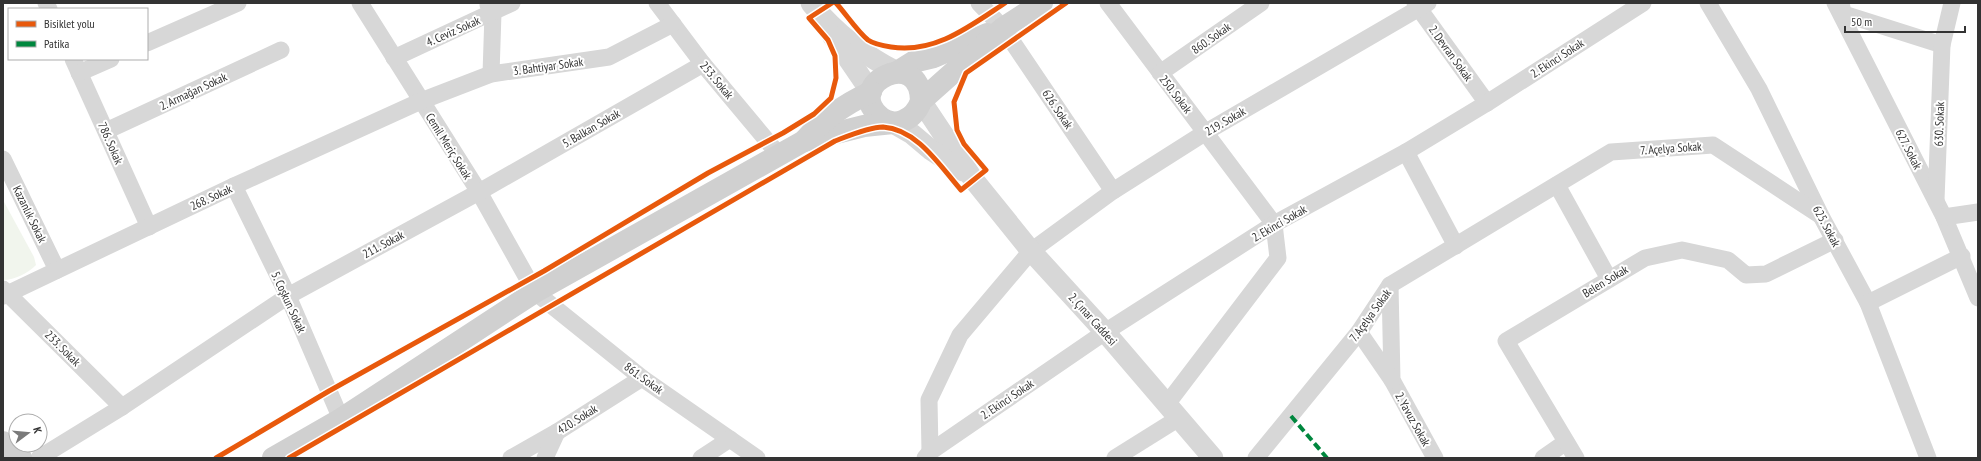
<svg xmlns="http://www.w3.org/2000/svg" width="1981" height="461" font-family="'PT Sans Narrow',sans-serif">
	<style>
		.green { fill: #f1f5ed }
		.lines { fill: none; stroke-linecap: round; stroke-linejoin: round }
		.minor { stroke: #d7d7d7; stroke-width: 17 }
		.tertiary { stroke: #d7d7d7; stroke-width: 21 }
		.secondary { stroke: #d0d0d0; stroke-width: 22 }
		.quiet { stroke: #00873e; stroke-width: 4; stroke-dasharray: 8 4; stroke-linecap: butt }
		.cycleway-casing { stroke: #fff; stroke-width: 8 }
		.cycleway { stroke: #e8590c; stroke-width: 5 }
		.labels { text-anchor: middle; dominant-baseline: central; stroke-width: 4; stroke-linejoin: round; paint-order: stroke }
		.street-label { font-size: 12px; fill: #333; stroke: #fff }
	</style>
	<rect width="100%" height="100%" fill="#fff"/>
	<!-- green -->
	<path class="green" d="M3,200L34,257L36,265C28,273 15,280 3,280Z"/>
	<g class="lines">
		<!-- minor -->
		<g class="minor">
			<path d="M46,3L49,9"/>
			<path d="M360,3L479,192L535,292L642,378L757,458"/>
			<path d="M657,3L703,64L779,155"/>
			<path d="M979,3L1003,28L1113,191"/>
			<path d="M1108,3L1274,224L1278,258L1167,404"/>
			<path d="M1415,3L1487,103"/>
			<path d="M1708,3L1759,89L1821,216L1868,303L1928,458"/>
			<path d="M1835,3L1944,217L1978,298"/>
			<path d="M488,5L493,13L491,74"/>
			<path d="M1842,7L1841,13L1942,45"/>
			<path d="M147,43L238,3"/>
			<path d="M394,58L512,3"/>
			<path d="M73,59L149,227"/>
			<path d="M79,73L111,59"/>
			<path d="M1160,73L1261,3"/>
			<path d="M106,131L281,50"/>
			<path d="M1406,152L1456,246"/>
			<path d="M3,159L57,270"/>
			<path d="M1557,185L1609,279"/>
			<path d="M234,186L288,296L341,419"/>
			<path d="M1936,200L1942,45L1952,3"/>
			<path d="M1944,217L1978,212"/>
			<path d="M1390,285L1392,380L1435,458"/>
			<path d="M3,289L122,407"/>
			<path d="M3,296L234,186L421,101L491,74L609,57L673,24"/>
			<path d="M1868,303L1962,256"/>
			<path d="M1359,332L1392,380"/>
			<path d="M930,452L929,400L960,335L1031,251L1113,191L1206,132L1428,3"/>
			<path d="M39,458L122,407L288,296L479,192L703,64"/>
			<path d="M511,458L557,432L642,378"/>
			<path d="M545,458L557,432"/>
			<path d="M701,458L730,439"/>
			<path d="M925,458L930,452L1105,332L1274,224L1406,152L1487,103L1643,3"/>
			<path d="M1115,458L1179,418"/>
			<path d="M1256,458L1359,332L1390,285L1611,152L1713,145L1821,216"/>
			<path d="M1543,458L1566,442"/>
			<path d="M1576,458L1506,341L1645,258L1682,250L1728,260L1746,275L1766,274L1835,240"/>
		</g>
		<!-- tertiary -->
		<g class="tertiary">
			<path d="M811,3C833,31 865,56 897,72"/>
			<path d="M832,35L871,92"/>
			<path d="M921,101L973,179L1031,251L1105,332L1213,458"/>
			<path d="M893,123L912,134L931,150L963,171"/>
		</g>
		<!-- secondary -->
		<g class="secondary">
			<path d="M897,72L913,62L934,57L987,34"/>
			<path d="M921,101C920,46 845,83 878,115C894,131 915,119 921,101L1003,28L1042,3"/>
			<path d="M804,141L864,126L893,123"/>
			<path d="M3,442L21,458"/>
			<path d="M273,458L341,419L535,292L804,141C823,119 845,104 871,92"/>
		</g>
		<!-- quiet -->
		<path class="quiet" d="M1291,416L1327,458"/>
		<!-- cycleway casing -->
		<g class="cycleway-casing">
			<g id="cycleway">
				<path d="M836,3C846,14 857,31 868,40C874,44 884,46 891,47C935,54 970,26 1005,3"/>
				<path d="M216,458L329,391L544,271L708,173L783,133L814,114L831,98L836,78L835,56L828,40L809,18L832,3"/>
				<path d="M289,458L835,141C848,136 869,127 883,127C917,129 940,166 961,190L986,170L964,144L957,130L954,102L966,73L1066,3"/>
			</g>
		</g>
		<!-- cycleway -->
		<use href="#cycleway" class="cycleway"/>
	</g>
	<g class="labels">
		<!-- street labels -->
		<g class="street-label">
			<text transform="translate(453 31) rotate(-24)">4. Ceviz Sokak</text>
			<text transform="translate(1211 38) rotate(-35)">860. Sokak</text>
			<text transform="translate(1451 53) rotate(54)">2. Devran Sokak</text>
			<text transform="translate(1557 58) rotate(-33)">2. Ekinci Sokak</text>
			<text transform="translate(548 66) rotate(-8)">3. Bahtiyar Sokak</text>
			<text transform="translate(717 80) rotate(50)">253. Sokak</text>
			<text transform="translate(193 91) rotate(-25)">2. Armağan Sokak</text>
			<text transform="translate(1176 94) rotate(52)">250. Sokak</text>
			<text transform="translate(1058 109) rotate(56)">626. Sokak</text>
			<text transform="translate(1225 121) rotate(-30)">219. Sokak</text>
			<text transform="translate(1939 124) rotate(-88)">630. Sokak</text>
			<text transform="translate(591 128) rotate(-30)">5. Balkan Sokak</text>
			<text transform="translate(111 143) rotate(66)">786. Sokak</text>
			<text transform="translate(449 146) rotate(58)">Cemil Meriç Sokak</text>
			<text transform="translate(1671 148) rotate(-4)">7. Açelya Sokak</text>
			<text transform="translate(1909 149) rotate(63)">627. Sokak</text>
			<text transform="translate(211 197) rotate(-25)">268. Sokak</text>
			<text transform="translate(30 214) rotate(64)">Kazanlık Sokak</text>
			<text transform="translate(1279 223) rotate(-30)">2. Ekinci Sokak</text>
			<text transform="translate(1827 226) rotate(62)">625. Sokak</text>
			<text transform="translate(383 244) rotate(-28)">211. Sokak</text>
			<text transform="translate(1605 281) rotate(-31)">Belen Sokak</text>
			<text transform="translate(289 302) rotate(65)">5. Coşkun Sokak</text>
			<text transform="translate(1370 315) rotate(-54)">7. Açelya Sokak</text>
			<text transform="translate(1093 319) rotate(48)">2. Çınar Caddesi</text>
			<text transform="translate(63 348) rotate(45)">233. Sokak</text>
			<text transform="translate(644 378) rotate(36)">861. Sokak</text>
			<text transform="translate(1007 399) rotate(-34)">2. Ekinci Sokak</text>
			<text transform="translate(577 419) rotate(-32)">420. Sokak</text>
			<text transform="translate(1413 419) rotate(61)">2. Yavuz Sokak</text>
		</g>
	</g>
	<!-- border -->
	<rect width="1981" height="461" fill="none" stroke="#333333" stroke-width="8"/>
	<!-- legend -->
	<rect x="8" y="8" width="140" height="52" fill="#ffffff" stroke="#adadad"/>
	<rect x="16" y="21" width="20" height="6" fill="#e8590c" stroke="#adadad"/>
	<text x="44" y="28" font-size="12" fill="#333333">Bisiklet yolu</text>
	<rect x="16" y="41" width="20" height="6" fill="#00873e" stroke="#adadad"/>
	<text x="44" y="48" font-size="12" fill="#333333">Patika</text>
	<!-- north arrow -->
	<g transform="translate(28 433) rotate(74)"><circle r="19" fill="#ffffff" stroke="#adadad"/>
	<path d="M0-3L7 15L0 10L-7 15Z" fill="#7a7a7a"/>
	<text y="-6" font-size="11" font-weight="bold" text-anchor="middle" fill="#333333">K</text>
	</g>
	<!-- scale -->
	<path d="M1845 26v6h120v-6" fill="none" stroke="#333333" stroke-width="2"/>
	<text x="1851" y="26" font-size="12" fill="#333333" stroke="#ffffff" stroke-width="3" paint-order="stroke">50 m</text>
</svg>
